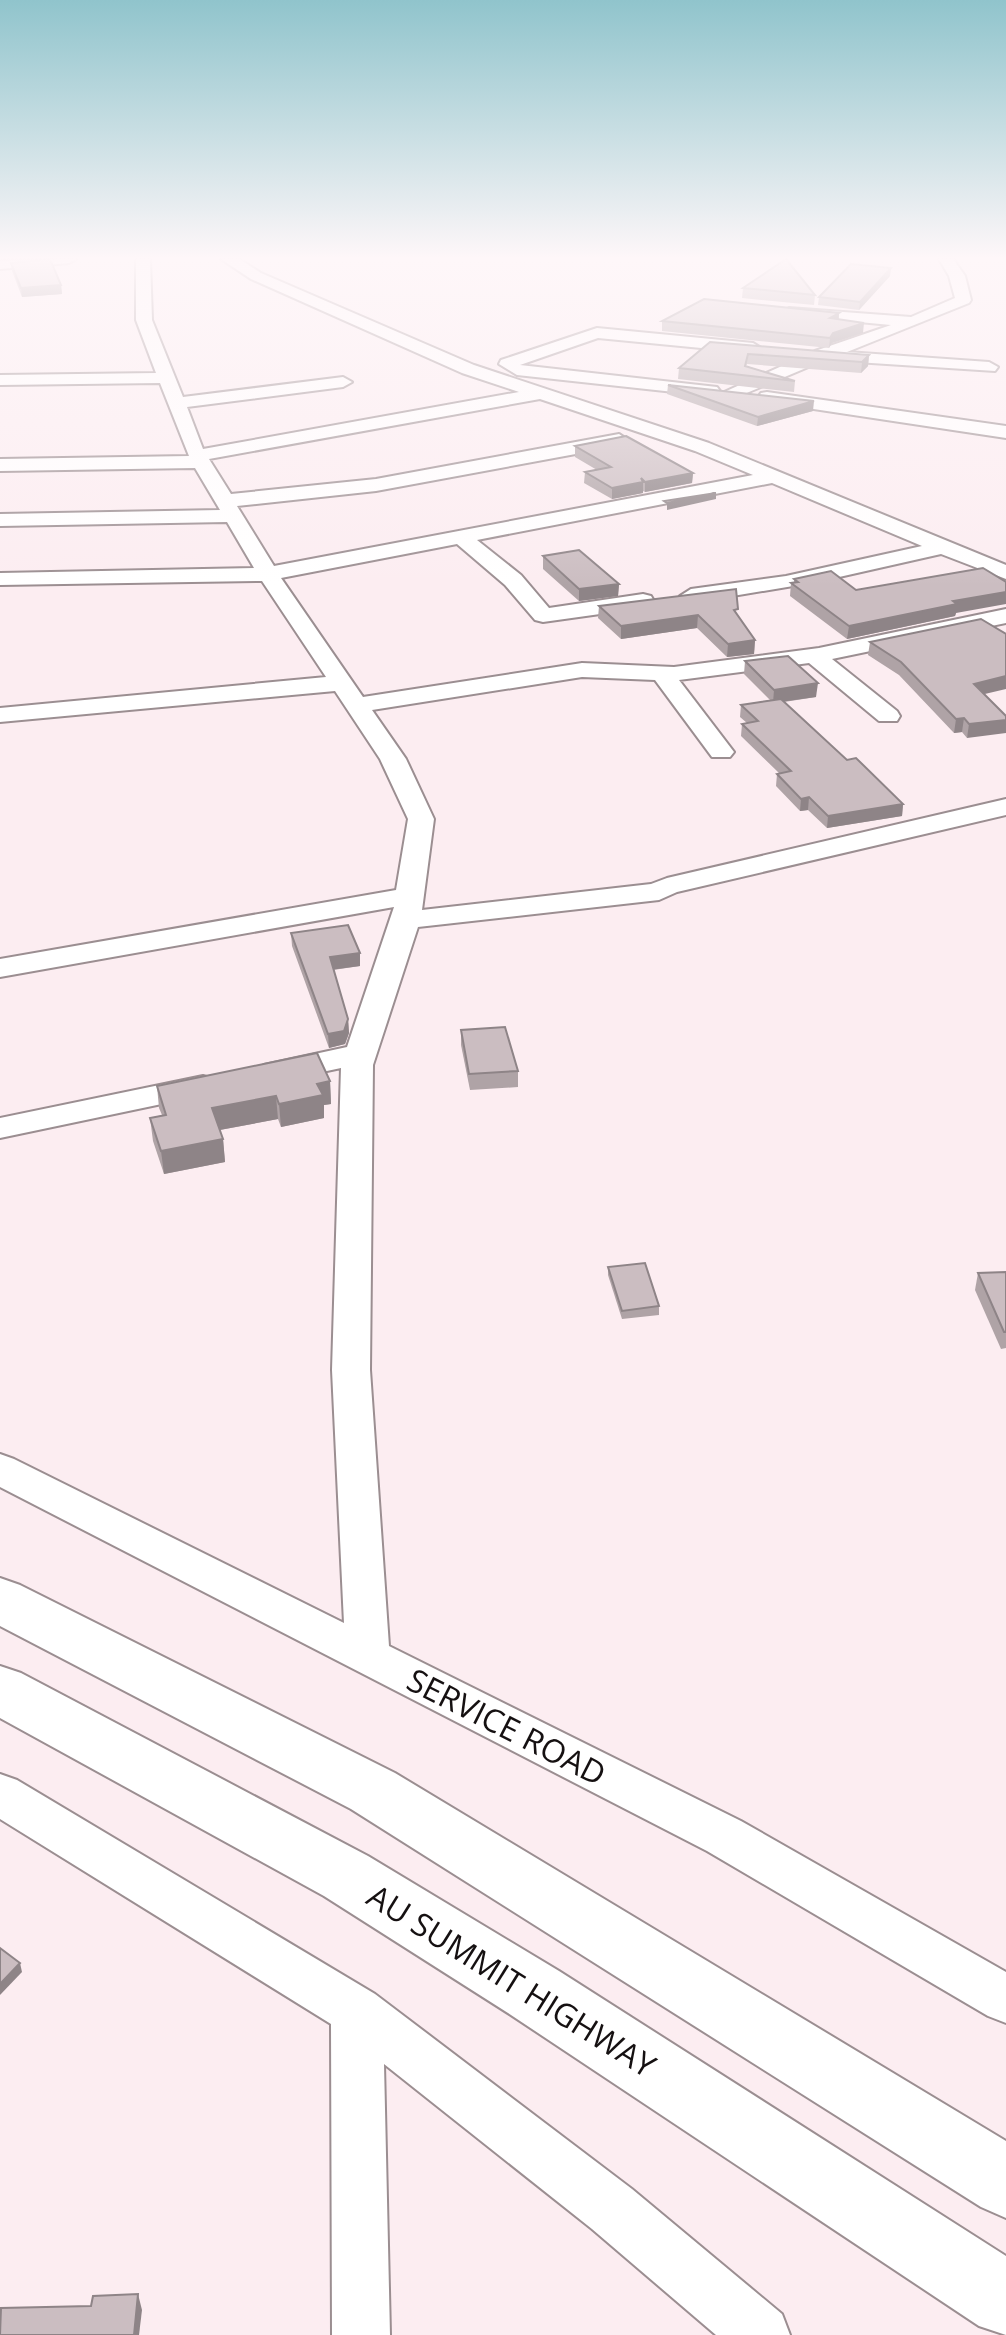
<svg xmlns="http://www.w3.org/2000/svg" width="1006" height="2335" font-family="'Open Sans',sans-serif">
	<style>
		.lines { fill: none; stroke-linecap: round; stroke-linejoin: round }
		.minor-casing { stroke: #9b8e91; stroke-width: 4 }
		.primary-casing { stroke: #9b8e91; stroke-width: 4 }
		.minor { fill: #fff; fill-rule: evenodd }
		.primary { fill: #fff; fill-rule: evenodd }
		.wall { fill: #afa3a6 }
		.shaded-wall { fill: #8e8487 }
		.building { fill: #cbbdc1; stroke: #8e8487; stroke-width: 2 }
		.labels { text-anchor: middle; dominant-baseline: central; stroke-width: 8; stroke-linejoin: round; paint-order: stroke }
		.near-street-label { font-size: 32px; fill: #151011; stroke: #fff }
	</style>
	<rect width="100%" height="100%" fill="#fcedf1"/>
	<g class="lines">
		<!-- minor casing -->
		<g class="minor-casing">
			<g id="minor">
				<path d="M76,259L69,263L0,269V261Z"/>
				<path d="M136,259H150L152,320L183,397L343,377L352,382L343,387L187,407L203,449L519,392L462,373L251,279L221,259H239L261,273L474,365L709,443L1006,565V579L941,554L817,582L691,603L683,601L680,596L691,589L786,576L922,546L772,483L477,540L521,575L549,608L643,594L651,596L654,601L643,608L543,622L535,620L505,585L457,544L281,578L363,697L582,663L674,667L819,648L1006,609V623L832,659L897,711L900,716L897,721H879L809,663L679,680L734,752L730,757H712L655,680L582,677L372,710L406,759L434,819L422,910L651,884L667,878L1006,799V815L677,892L659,900L418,927L373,1065L370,1370L389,1646L741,1821L1006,1972V2023L988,2016L707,1851L0,1487V1454L14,1459L344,1623L332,1370L341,1068L275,1082L264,1079L259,1072L264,1065L347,1047L394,907L0,977V959L396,890L408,819L380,759L335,691L0,722V708L326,677L262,581L0,585V573L254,568L227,522L0,526V514L220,510L195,468L0,471V459L189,456L160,383L0,385V375L156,373L136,320ZM540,399L695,451L753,475L274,566L237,506L376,491L619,446L628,440L619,434L376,479L231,494L209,459Z"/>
				<path d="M939,259H953L965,276L971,300L969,303L847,352L989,362L998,367L995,371L825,360L737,397L731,398L722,393L815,351L891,325L795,316L789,314V308L911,317L955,298L949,276Z"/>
				<path d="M597,328L753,343L761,348L753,353L598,338L520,365L717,387L720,391L711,396L517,375L499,364L501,360Z"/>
				<path d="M767,392L1006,426V438L761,401L758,397L761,393Z"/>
				<path d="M203,1076L214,1079L219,1086L214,1093L0,1138V1118Z"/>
				<path d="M0,1774L17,1780L375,1994L632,2189L782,2314L790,2335H716L592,2229L384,2064L390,2335H332L331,2024L0,1819Z"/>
			</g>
		</g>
		<!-- primary casing -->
		<g class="primary-casing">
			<g id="primary">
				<path d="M0,1578L20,1585L395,1773L1006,2141V2218L981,2207L351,1809L0,1626Z"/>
				<path d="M0,1666L21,1673L368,1856L559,1971L1006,2256V2335L979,2326L511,2015L324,1896L0,1718Z"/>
			</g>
		</g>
		<!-- minor -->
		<use href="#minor" class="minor"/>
		<!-- primary -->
		<use href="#primary" class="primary"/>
	</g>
	<!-- wall -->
	<g class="wall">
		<path d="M11,263L61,285L62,294L22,297L12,271Z"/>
		<path d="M890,276L859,310L818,305L819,297Z"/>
		<path d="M743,288L815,295L814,305L742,298Z"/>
		<path d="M839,313V320L863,333L832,343L829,348L662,331V321Z"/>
		<path d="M710,342L869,355L868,366L861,373L747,364L746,366L795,381L794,392L678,379L679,368Z"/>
		<path d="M668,385L813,411L757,426L667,394Z"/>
		<path d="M575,446L693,473L692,483L645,492L643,491V493L612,499L584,483L585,472L597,470L575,457Z"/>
		<path d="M543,556L619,584L618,596L579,601L543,569Z"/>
		<path d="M794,579L856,590L956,613L955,616L847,639L790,596L791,583H794Z"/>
		<path d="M599,606L738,616L755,640L754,654L727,657L697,628L621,639L598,618Z"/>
		<path d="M870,642L984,694L967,738L962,732L954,733L899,675L868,655Z"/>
		<path d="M745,661L816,697L784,702L847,760L903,804L902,816L827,828L808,810L800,811L776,786L777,774L779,773L741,736L742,724L747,723L740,717L741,705L770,700L744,674Z"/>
		<path d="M291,933L360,966L333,970L348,1019L349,1033L345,1044L329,1048L292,946Z"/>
		<path d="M461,1030L518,1071V1087L470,1090L461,1045Z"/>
		<path d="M330,1081L331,1104L324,1105V1118L281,1127L278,1119L220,1130L223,1139L225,1162L164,1174L153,1141L150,1118L162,1115L159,1108L157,1086Z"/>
		<path d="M608,1267L659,1306V1315L622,1319L608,1275Z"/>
		<path d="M1006,1272V1348L1001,1349L975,1290L978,1273Z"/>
	</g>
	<!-- shaded-wall -->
	<g class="shaded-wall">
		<path d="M891,268L890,276L859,310L860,302Z"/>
		<path d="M61,285L62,294L22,297L21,288Z"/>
		<path d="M839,313L838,323L830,318Z"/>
		<path d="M864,323L863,333L832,343L829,348L830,338L833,333Z"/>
		<path d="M869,355L868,366L861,373L862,362Z"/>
		<path d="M814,401L813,411L757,426L758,417Z"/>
		<path d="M693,473L692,483L645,492V482Z"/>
		<path d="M643,482V493L612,499V488Z"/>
		<path d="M716,493V499L667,510V503Z"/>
		<path d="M619,584L618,596L579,601V589Z"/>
		<path d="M1006,592V604L956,613L955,616L847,639L849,626L953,601Z"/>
		<path d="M698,615L697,628L621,639V626Z"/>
		<path d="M755,640L754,654L727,657L728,644Z"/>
		<path d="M1006,676V689L972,697L974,684Z"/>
		<path d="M818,683L816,697L773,703L774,690Z"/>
		<path d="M964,718L962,732L954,733L956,719Z"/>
		<path d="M1006,720V733L967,738L969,724Z"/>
		<path d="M809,797L808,810L800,811L801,799Z"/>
		<path d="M903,804L902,816L827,828L828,816Z"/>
		<path d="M360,953V966L330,970V957Z"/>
		<path d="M348,1019L349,1033L345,1044L329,1048L328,1034Z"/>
		<path d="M330,1081L331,1104L324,1105V1118L281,1127L279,1104L317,1084Z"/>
		<path d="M276,1096L278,1119L214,1131L212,1108Z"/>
		<path d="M223,1139L225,1162L164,1174L161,1151Z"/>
		<path d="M20,1963L22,1972L0,1995V1984Z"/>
		<path d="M138,2294L142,2310L139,2335H134Z"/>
	</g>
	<!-- building -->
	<g class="building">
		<path d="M50,259L61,285L21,288L11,263Z"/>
		<path d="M786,259L815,295L743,288Z"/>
		<path d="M851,264L891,268L860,302L819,297Z"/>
		<path d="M704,299L839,313L830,318L864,323L833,333L830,338L662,321Z"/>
		<path d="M710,342L869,355L862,362L748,354L745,366L795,381L679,368Z"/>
		<path d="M668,385L814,401L758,417Z"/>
		<path d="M626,436L693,473L645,482L641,478L643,482L612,488L585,472L611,467L575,446Z"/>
		<path d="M716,493L667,503L664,501Z"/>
		<path d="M579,550L619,584L579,589L543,556Z"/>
		<path d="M983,568L1006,582V592L953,601L957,604L849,626L791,583L798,582L794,579L831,571L856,590Z"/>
		<path d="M736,589L738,609L734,610L755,640L728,644L698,615L621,626L599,606Z"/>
		<path d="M981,619L1006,634V676L974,684L1006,716V720L969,724L964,718L956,719L901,662L870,642Z"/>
		<path d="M788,656L818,683L774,690L745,661Z"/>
		<path d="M781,699L847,760L856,758L903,804L828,816L809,797L801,799L777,774L791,771L742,724L758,721L741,705Z"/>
		<path d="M348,925L360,953L330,957L348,1019L344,1031L328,1034L291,933Z"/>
		<path d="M505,1027L518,1071L469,1074L461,1030Z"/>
		<path d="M317,1053L330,1081L317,1084L323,1095L279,1104L276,1096L212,1108L223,1139L161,1151L150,1118L166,1115L157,1086Z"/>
		<path d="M645,1263L659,1306L622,1311L608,1267Z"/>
		<path d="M1006,1272V1332H1004L978,1273Z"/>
		<path d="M0,1948L20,1963L0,1984Z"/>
		<path d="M138,2294L134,2335H0L1,2308L91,2306L93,2296Z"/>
	</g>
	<!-- sky -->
	<linearGradient id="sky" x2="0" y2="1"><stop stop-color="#90c4cc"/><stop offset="0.44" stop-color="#fef7f9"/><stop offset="1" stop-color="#fef7f9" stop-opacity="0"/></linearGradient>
	<rect width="1006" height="586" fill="url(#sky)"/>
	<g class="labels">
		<!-- near-street labels -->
		<g class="near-street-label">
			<text transform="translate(507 1726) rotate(27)">SERVICE ROAD</text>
			<text transform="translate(512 1980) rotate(32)">AU SUMMIT HIGHWAY</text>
		</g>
	</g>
</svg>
